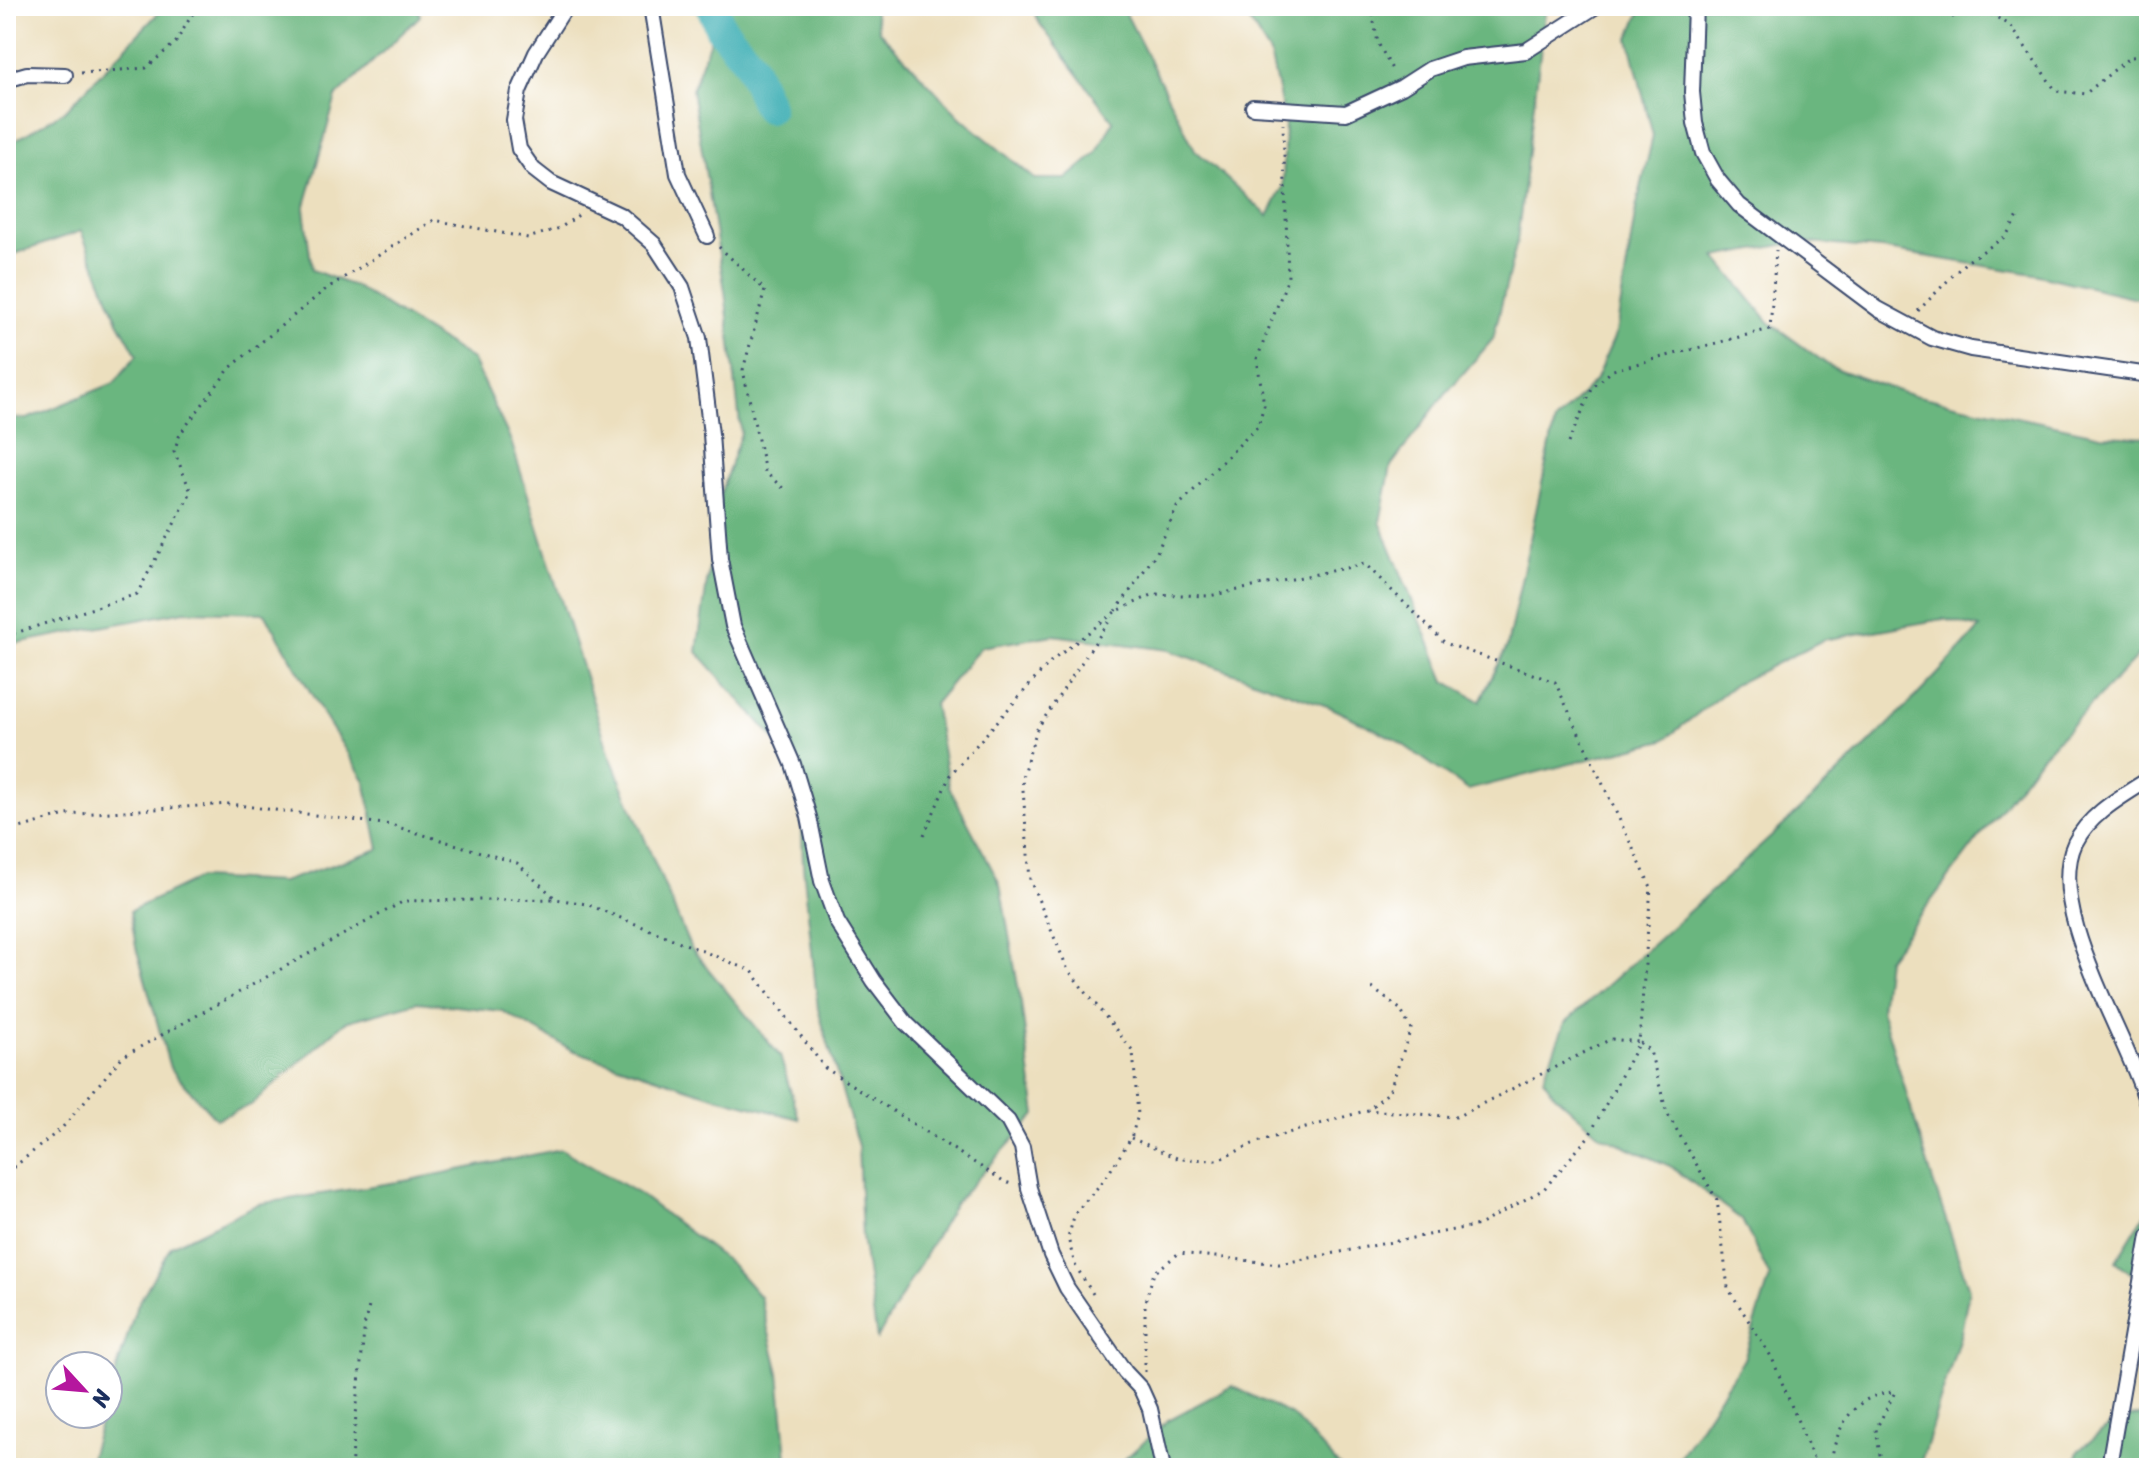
<svg xmlns="http://www.w3.org/2000/svg" width="2155" height="1474" font-family="Sriracha,sans-serif">
	<style>
		.forest { fill: #6ab67f; stroke: #42726e; stroke-width: 2 }
		.lines { fill: none; stroke-linecap: round; stroke-linejoin: round }
		.river { stroke: #3badb3; stroke-width: 32 }
		.minor-casing { stroke: #3a496c; stroke-width: 18 }
		.path { stroke: #3a496c; stroke-width: 3; stroke-dasharray: 2 6; stroke-linecap: butt }
		.minor { stroke: #fff; stroke-width: 14 }
	</style>
	<rect width="100%" height="100%" fill="#fff"/>
	<filter id="ink" filterUnits="userSpaceOnUse"><feTurbulence type="fractalNoise" baseFrequency=".0125" numOctaves="2"/><feDisplacementMap in="SourceGraphic" scale="16" xChannelSelector="R" yChannelSelector="G"/><feConvolveMatrix kernelMatrix="1 2 1 2 8 2 1 2 1" color-interpolation-filters="sRGB"/></filter>
	<filter id="wash" filterUnits="userSpaceOnUse"><feTurbulence type="fractalNoise" baseFrequency=".006" numOctaves="4" result="noise"/><feDisplacementMap in="SourceGraphic" scale="32" xChannelSelector="R" yChannelSelector="G"/><feGaussianBlur stdDeviation="1.8" result="paint"/><feColorMatrix in="noise" values="0 0 0 0 0 0 0 0 0 0 0 0 0 0 0 0 0 1.4 0 .05"/><feComposite in="paint" operator="in"/></filter>
	<g filter="url(#wash)">
		<rect width="100%" height="100%" fill="#ecdfbe"/>
		<!-- forest -->
		<g class="forest">
			<path d="M165,6H418L420,16L336,97L304,209L312,270L356,287L472,359L511,441L610,756L690,947L780,1056L799,1119L710,1095L572,1050L502,1011L417,1002L345,1022L251,1105L216,1119L170,1068L136,947L130,911L199,878L282,882L379,849L365,781L326,719L265,613L185,611L6,645V418L27,419L114,383L137,355L118,321L81,231L6,257V146L66,110Z"/>
			<path d="M716,6H873L879,31L960,117L1035,179H1066L1096,154L1113,121L1040,24L1031,6H1122L1195,150L1268,216L1283,187L1285,122L1270,54L1240,6H1546L1517,241L1493,339L1441,399L1391,466L1380,522L1445,681L1480,701L1507,647L1555,422L1595,381L1616,333L1636,209L1653,136L1629,38L1643,6H2149V301L2034,274L1881,249L1799,242L1716,257L1769,322L1831,367L1904,393L2101,435L2149,437V637L2137,657L2038,760L1887,959L1881,1009L1931,1175L1969,1289L1961,1333L1919,1468H1672L1744,1359L1770,1277L1742,1220L1670,1166L1600,1135L1554,1094L1543,1078L1565,1023C1706,895 1853,770 1980,628L1943,619L1823,640L1734,685L1664,740L1468,790L1395,739L1330,707L1169,650L1053,635L981,647L934,704L949,787L1000,884L1021,1003L1036,1115L955,1203L877,1339L862,1237L858,1146L818,1009L803,865L801,797L774,738L697,652L719,498L741,433L725,291L692,90L716,24Z"/>
			<path d="M561,1149L639,1194L731,1264L760,1297L779,1373L788,1468H89L91,1454L103,1414H108V1398L136,1308L171,1246L258,1204L410,1180Z"/>
			<path d="M2149,1207V1288L2116,1261Z"/>
			<path d="M1232,1386L1293,1416L1341,1468H1115L1168,1420Z"/>
			<path d="M2149,1414V1468H2074L2078,1451L2118,1419Z"/>
		</g>
		<g class="lines">
			<!-- river -->
			<path class="river" d="M712,6L720,27L749,62L768,107"/>
		</g>
	</g>
	<g filter="url(#ink)">
		<g class="lines">
			<!-- minor casing -->
			<g class="minor-casing">
				<g id="minor">
					<path d="M566,6L536,53L519,91L514,120L519,149L533,169L551,183L622,216L654,244L682,287L699,338L711,434L720,559L733,626L793,764L809,817L822,881L837,922L874,981L906,1023L1008,1121L1022,1147L1029,1188L1051,1255L1067,1288L1125,1372L1141,1389L1150,1409L1163,1468"/>
					<path d="M651,6L678,174L707,236"/>
					<path d="M1695,6L1692,92L1695,123L1703,153L1718,180L1739,205L1878,309L1932,338L1971,349L2149,375"/>
					<path d="M6,80L27,74L65,75"/>
					<path d="M1253,107L1346,113L1402,87L1430,69L1463,58L1526,51L1596,6"/>
					<path d="M2149,779C2123,796 2090,813 2075,843C2043,911 2132,1041 2149,1111"/>
					<path d="M2111,1468V1454L2149,1236"/>
				</g>
			</g>
			<!-- path -->
			<g class="path">
				<path d="M1371,6L1378,43L1394,73"/>
				<path d="M1952,17L1985,11L2010,25L2056,91L2085,94L2130,57L2149,56"/>
				<path d="M81,73L146,68L176,42L197,6"/>
				<path d="M719,247L765,290L743,370L765,472L785,490"/>
				<path d="M1918,311L1965,263L2006,236L2020,213"/>
				<path d="M1568,443L1593,387L1613,370L1770,329L1776,250"/>
				<path d="M1116,611L1157,552L1177,507L1258,426L1264,405L1257,359L1288,278L1283,124"/>
				<path d="M6,636L137,594L191,492L174,451L180,434L230,368L326,289L434,220L528,238L560,228L580,214"/>
				<path d="M6,832L65,815L229,804L391,825L517,863L556,899"/>
				<path d="M924,835L950,775L1049,663L1115,612L1154,594L1209,596L1365,564L1445,643L1555,682L1651,887L1639,1042L1611,1039L1456,1117L1368,1110"/>
				<path d="M1131,1138L1179,1159L1218,1160L1257,1142L1368,1110L1389,1092L1411,1029L1400,1009L1372,988"/>
				<path d="M6,1170L14,1167L62,1128L122,1057L404,901L556,899L586,904L752,971L825,1068L1005,1182L1012,1184"/>
				<path d="M1093,1294L1075,1265L1068,1238L1075,1213L1105,1179L1131,1138L1138,1115L1133,1051L1068,970L1030,880L1022,777L1037,729L1112,617"/>
				<path d="M1145,1372V1302L1154,1273L1179,1253L1279,1264L1479,1225L1544,1189L1589,1136L1639,1042L1650,1051L1667,1113L1717,1200L1728,1288L1772,1358L1817,1468"/>
				<path d="M351,1468L365,1321L370,1303"/>
				<path d="M1830,1468C1835,1429 1852,1394 1895,1392L1876,1429L1882,1468"/>
			</g>
			<!-- minor -->
			<use href="#minor" class="minor"/>
		</g>
	</g>
	<!-- margin -->
	<rect width="2155" height="1474" fill="none" stroke="#fff" stroke-width="32"/>
	<!-- north arrow -->
	<g transform="translate(84 1390) rotate(116)"><circle r="38" fill="#ffffff" stroke="#a4acbf" stroke-width="2"/>
	<path d="M0-6L14 30L0 20L-14 30Z" fill="#b5179e"/>
	<text y="-12" font-size="22" font-weight="bold" text-anchor="middle" fill="#1b2f5e">N</text>
	</g>
</svg>
